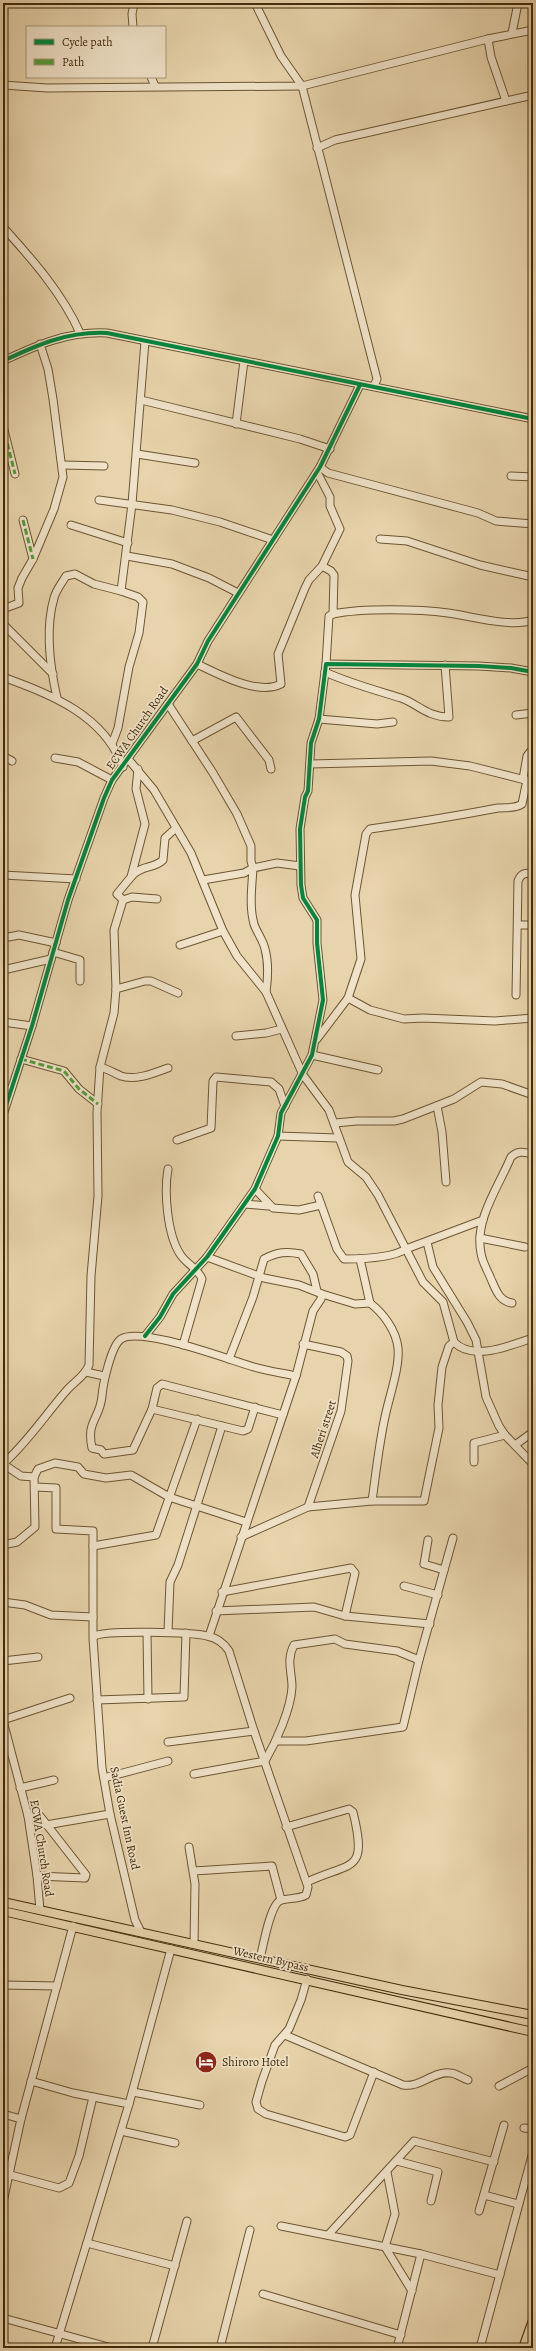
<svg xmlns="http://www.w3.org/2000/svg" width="536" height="2351" font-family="Alegreya,serif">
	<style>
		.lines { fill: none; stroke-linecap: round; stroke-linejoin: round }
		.minor-casing { stroke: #6c5532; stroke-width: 9 }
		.major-casing { stroke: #422b0a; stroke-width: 10 }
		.minor { stroke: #f0e3c9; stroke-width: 7 }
		.major { stroke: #e8d4ac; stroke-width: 8 }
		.quiet { stroke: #549d3b; stroke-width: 3; stroke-dasharray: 6 3; stroke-linecap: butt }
		.cycleway-casing { stroke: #f0e3c9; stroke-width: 6 }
		.cycleway { stroke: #00873e; stroke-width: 4 }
		.labels { text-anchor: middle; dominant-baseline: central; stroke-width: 3.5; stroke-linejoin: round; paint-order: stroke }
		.street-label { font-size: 12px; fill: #422b0a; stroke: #f0e3c9 }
		.poi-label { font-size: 12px; fill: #422b0a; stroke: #f0e3c9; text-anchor: start }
	</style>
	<rect width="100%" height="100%" fill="#e8d4ac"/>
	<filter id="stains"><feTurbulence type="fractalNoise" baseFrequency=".005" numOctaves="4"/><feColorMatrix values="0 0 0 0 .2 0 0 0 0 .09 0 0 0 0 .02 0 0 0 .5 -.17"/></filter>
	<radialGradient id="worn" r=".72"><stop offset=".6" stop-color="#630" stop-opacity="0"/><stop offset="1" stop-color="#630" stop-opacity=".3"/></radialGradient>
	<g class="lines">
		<!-- minor casing -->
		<g class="minor-casing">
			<g id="minor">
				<path d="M255,3L281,56L302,86L377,379L374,386"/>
				<path d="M133,27L132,14L134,3"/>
				<path d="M512,33L518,3"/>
				<path d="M488,39L491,57L506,101"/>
				<path d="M151,77L155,86"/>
				<path d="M3,85L47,88L302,86L488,39L533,30"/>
				<path d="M317,148L335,140L533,95"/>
				<path d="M3,227C32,259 62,293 80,333"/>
				<path d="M3,361C37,345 68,331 107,333L533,419"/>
				<path d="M141,400L300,439L330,449"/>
				<path d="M236,424L244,361"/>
				<path d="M3,426L15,474"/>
				<path d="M137,454L195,463"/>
				<path d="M63,465L104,466"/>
				<path d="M320,467L328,473L478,513L496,521L533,524"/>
				<path d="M511,476L533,477"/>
				<path d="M99,500L172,510L220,522L273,540"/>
				<path d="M23,520L33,559"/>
				<path d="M71,525L128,543"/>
				<path d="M380,539L407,541L480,565L533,577"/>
				<path d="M127,556L172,564L209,578L238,593"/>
				<path d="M322,566L331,571L334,575L333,614"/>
				<path d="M3,609L19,603L18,588L22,578L33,559L54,509L63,477L53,399L48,369L40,344"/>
				<path d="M3,624L53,674"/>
				<path d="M197,664C218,674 258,696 281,684L278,654L305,588L309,580L322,566L340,529L330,506V497L317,472"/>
				<path d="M326,664L329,616L333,614C362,608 419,609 448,613C471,616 511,628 533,620"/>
				<path d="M325,672C349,683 375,690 401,698C418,704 427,717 449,717L445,665"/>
				<path d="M3,677C52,695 104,715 123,767"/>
				<path d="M57,698C50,667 45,629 54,598C56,590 62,583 66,576L75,574L94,584L121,591"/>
				<path d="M168,704L213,773L237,814L251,846V861L253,868L277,863L300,866"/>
				<path d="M516,715L533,713"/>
				<path d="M319,719L377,724L393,722"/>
				<path d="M192,741L236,717L269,760L271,769"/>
				<path d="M112,744L118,728L129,667L139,633L143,602L138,597L121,591L132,504L145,341"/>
				<path d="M3,756L12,761"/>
				<path d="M55,758L78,762L112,780"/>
				<path d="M129,760L154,790L191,853L223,931L237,956L266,992L303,1075L329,1110L348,1162L366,1177L378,1195L423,1282L443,1302L454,1342C473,1362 511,1345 533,1338"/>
				<path d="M310,764L431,761L470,766L533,782"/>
				<path d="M523,779L527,756L530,752H533"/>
				<path d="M3,875L76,879"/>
				<path d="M132,876C141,865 154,869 163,860L165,838L176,828"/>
				<path d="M203,880L244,873L253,868C252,886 249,906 254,924C257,933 263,940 265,949C269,964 268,978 266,992"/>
				<path d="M123,900L117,894L131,877L145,824L136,789L138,769"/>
				<path d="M518,925H533"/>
				<path d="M3,938L19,935L56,943"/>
				<path d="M180,945L223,931"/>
				<path d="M53,952L80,960V981"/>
				<path d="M3,970L51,959"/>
				<path d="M116,989L145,981H151L178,993"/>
				<path d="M516,995L518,881C521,873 525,873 533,873"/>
				<path d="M348,998L370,1010L404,1019L423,1018L495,1021L533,1018"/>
				<path d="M3,1022L32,1026"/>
				<path d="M236,1036L266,1033L282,1029"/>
				<path d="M317,1039L348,998L361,959L355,895L366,834L370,829C413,823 456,816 498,808C506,807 515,809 522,804L527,780"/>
				<path d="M312,1055L378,1070"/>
				<path d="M21,1059L64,1071L79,1089L98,1104"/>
				<path d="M100,1067C108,1069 114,1073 121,1076C135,1081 154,1073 168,1068"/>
				<path d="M3,1085L10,1093"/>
				<path d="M437,1106L442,1132L446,1182"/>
				<path d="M3,1115L32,1026L68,900L104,798L112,780L197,664L208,641L320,467L360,385"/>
				<path d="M335,1123L357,1121H394L403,1119L454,1099L481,1082L502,1084L533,1095"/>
				<path d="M278,1136L338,1138"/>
				<path d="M177,1140L211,1128L213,1081L216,1077L271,1082L279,1089L285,1106"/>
				<path d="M168,1169C164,1191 167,1234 180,1254C186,1264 198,1268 202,1279L183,1345"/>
				<path d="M255,1189L273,1208L299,1210L321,1205"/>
				<path d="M318,1196L337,1249L344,1259C362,1259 392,1258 406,1249L483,1220"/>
				<path d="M245,1204L268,1206"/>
				<path d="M480,1238L525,1247"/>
				<path d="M427,1242L433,1267L467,1322L476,1340L486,1397L499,1426L505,1435L533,1464"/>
				<path d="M207,1257L264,1278L299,1285L322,1294L321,1299L313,1311L296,1376L209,1636"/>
				<path d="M360,1259L370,1303C383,1313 396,1330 398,1348C400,1367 389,1397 385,1417C379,1444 376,1473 372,1501"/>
				<path d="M322,1294L355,1304L370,1303"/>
				<path d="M512,1303C499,1301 496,1290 491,1279C488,1271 482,1262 481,1253C474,1220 499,1186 511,1157C518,1150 524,1152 533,1154"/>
				<path d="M145,1336L160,1317L173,1294L207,1257L255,1189L278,1136L281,1113L312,1055L323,1000L317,943V920L303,898L301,885L300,829L305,797L308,791L311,743L319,719L326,664L479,666L511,668L533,672"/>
				<path d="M303,1344L341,1352L347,1356L348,1361L341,1411L308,1507"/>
				<path d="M229,1359L253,1297L264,1259C277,1252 287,1251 301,1254L313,1274L317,1291"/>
				<path d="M86,1372L104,1376"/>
				<path d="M152,1409L243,1431L248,1429L255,1407"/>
				<path d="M283,1415L162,1384L157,1388L152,1409L133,1450L104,1454L101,1450L92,1448C86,1421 100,1419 102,1396C103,1384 111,1346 121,1339C141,1326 229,1360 254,1367C268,1371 282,1373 296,1376"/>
				<path d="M515,1445L533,1432"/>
				<path d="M474,1462V1443L505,1435"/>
				<path d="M3,1464C28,1442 45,1415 67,1390C75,1381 85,1376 89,1365L91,1276L98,1196L97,1112L100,1067L114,1013L116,989L114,930L123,900L132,897L157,899"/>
				<path d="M3,1464L21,1476L34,1477"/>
				<path d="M35,1487L56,1488V1529L93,1531V1638L102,1768L110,1814L135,1920L141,1932"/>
				<path d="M241,1537L308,1507L372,1501H424L439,1428L438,1405L442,1367L449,1346L454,1342"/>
				<path d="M428,1540L424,1564L444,1570"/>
				<path d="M3,1545L17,1542L35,1527L34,1477L38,1469L55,1463L78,1467L84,1474L106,1478L131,1475L169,1497L246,1522"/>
				<path d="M93,1546L156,1535L197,1419"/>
				<path d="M404,1586L438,1595"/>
				<path d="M222,1592L351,1568L355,1573L345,1616"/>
				<path d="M3,1602L25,1605L51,1615L93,1617"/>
				<path d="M216,1611L314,1607L345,1616L430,1624"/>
				<path d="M168,1632L170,1582L178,1565L222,1426"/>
				<path d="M147,1633L148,1699"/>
				<path d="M94,1636C106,1630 192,1632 207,1636C217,1638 224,1643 229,1651L254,1731L308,1887L306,1895C299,1899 290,1898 281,1900C270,1904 263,1947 260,1959"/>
				<path d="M3,1661L38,1657"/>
				<path d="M97,1700L184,1697L186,1633"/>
				<path d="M3,1720L70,1698"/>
				<path d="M3,1721L28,1816L37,1876L40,1910"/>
				<path d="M277,1741H306L403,1727L419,1660L453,1538"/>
				<path d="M168,1742L254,1731"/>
				<path d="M194,1774L265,1761C276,1742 291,1709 292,1687C292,1672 286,1660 294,1645L335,1639L345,1644L397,1651L419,1660"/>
				<path d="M104,1778L168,1761"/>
				<path d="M20,1788L54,1780"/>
				<path d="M28,1816H40L86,1875L85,1878L37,1876"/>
				<path d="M46,1825L110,1814"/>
				<path d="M286,1827L349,1809L353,1812C368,1874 352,1861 307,1882"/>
				<path d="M189,1847L195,1884L194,1944"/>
				<path d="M194,1871L272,1866L281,1900"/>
				<path d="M307,1979L301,2000L289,2029L275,2045L262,2081L256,2102L258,2109L266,2114L345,2137L350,2135L374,2072"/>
				<path d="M3,1985L57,1986"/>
				<path d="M285,2035L403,2085C420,2088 433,2071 450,2073C456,2073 462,2078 468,2080"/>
				<path d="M31,2081L73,2093L129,2104"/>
				<path d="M499,2086L533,2068"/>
				<path d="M133,2092L200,2105"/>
				<path d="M3,2114L21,2119"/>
				<path d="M524,2128L533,2129"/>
				<path d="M121,2131L175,2143"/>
				<path d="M397,2161L438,2172L431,2201"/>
				<path d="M387,2172L395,2214L385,2247L412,2291"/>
				<path d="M3,2173L59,2188L69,2183L79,2156L93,2097"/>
				<path d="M484,2195L518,2204"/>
				<path d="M3,2202L21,2119L73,1926"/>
				<path d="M479,2211L504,2125"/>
				<path d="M281,2226L421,2254L500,2275"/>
				<path d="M328,2235L414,2141L494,2162"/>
				<path d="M87,2243L175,2266"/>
				<path d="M263,2294L401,2335"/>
				<path d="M3,2318L112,2348"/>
				<path d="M55,2348L129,2104L171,1949"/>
				<path d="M152,2348L187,2221"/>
				<path d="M220,2348L250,2230"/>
				<path d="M397,2348L421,2254"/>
				<path d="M480,2348L533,2152"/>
			</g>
		</g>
		<!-- major casing -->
		<g class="major-casing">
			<g id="major">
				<path d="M3,1902L402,1990L533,2015"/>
				<path d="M3,1911L533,2032"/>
				<path d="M523,2348L533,2320"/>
				<path d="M530,2348L533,2339"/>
			</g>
		</g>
		<!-- minor -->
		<use href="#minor" class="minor"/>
		<!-- major -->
		<use href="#major" class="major"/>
		<!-- quiet -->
		<g class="quiet">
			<path d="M3,426L15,474"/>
			<path d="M23,520L33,559"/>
			<path d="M21,1059L64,1071L79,1089L98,1104"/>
		</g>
		<!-- cycleway casing -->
		<g class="cycleway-casing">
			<g id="cycleway">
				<path d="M3,361C37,345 68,331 107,333L533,419"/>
				<path d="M3,1115L32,1026L68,900L104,798L112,780L197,664L208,641L320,467L360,385"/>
				<path d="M145,1336L160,1317L173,1294L207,1257L255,1189L278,1136L281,1113L312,1055L323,1000L317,943V920L303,898L301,885L300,829L305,797L308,791L311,743L319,719L326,664L479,666L511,668L533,672"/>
			</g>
		</g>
		<!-- cycleway -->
		<use href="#cycleway" class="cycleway"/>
	</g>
	<!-- icons -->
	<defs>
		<g id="hotel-disc" transform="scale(1.15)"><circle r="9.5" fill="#8f2418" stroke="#f0e3c9"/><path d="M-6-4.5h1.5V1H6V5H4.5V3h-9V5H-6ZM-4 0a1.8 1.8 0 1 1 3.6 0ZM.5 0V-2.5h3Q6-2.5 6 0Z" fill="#fff"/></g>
	</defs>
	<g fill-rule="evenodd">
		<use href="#hotel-disc" x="206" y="2062"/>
	</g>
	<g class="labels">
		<!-- street labels -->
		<g class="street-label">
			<text transform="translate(137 728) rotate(-55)">ECWA Church Road</text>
			<text transform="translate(323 1429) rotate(-72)">Alheri street</text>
			<text transform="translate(125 1818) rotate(78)">Sadia Guest Inn Road</text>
			<text transform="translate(42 1848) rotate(81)">ECWA Church Road</text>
			<text transform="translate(271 1959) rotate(13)">Western Bypass</text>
		</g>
		<!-- poi labels -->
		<g class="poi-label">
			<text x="222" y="2062">Shiroro Hotel</text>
		</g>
	</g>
	<!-- margin -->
	<rect width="536" height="2351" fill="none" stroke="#e8d4ac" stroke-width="16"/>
	<rect x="4" y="4" width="528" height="2343" fill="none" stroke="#422b0a" stroke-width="2"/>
	<rect x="8" y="8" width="520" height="2335" fill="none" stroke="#422b0a"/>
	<!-- legend -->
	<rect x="26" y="26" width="140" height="52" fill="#f0e3c9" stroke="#aa997d"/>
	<rect x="34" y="39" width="20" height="6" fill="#00873e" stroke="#aa997d"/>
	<text x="62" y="46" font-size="12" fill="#422b0a">Cycle path</text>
	<rect x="34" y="59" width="20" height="6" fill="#549d3b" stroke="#aa997d"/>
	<text x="62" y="66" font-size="12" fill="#422b0a">Path</text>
	<rect width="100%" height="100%" filter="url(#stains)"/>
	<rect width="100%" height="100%" fill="url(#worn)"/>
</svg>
